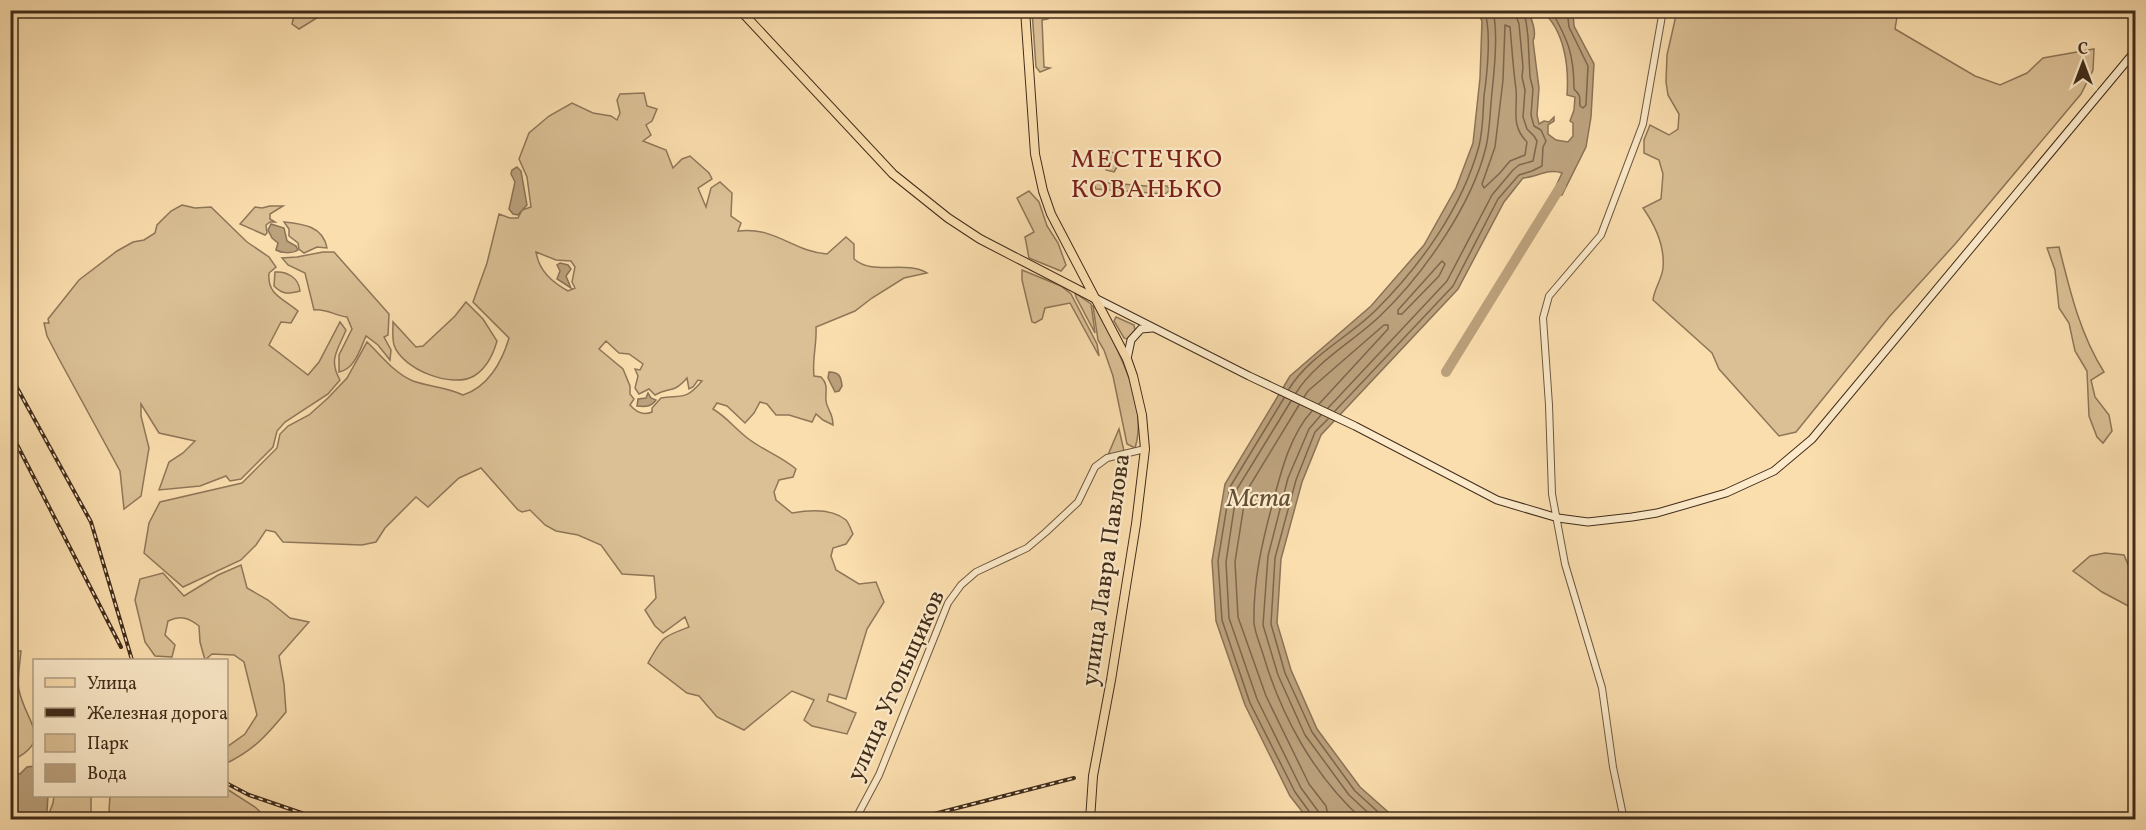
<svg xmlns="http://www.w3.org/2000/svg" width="2146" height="830" font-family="Vollkorn,serif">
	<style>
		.green { fill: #dbc095; stroke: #8e7658; stroke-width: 1.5; fill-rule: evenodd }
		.water { fill: #bba17c; stroke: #8a7255; stroke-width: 1.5 }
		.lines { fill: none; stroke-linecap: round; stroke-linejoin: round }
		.shore { stroke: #7e664b; stroke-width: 1.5 }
		.river { stroke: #bba17c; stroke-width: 10 }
		.tertiary-casing { stroke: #6f583f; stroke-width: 8 }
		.secondary-casing { stroke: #402c1a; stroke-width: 9 }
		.primary-casing { stroke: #402c1a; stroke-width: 10 }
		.tertiary { stroke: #fceaca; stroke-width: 6 }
		.secondary { stroke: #fceaca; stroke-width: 7 }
		.primary { stroke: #fbdeae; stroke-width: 8 }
		.rail-casing { stroke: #402c1a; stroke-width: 4 }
		.rail { stroke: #fceaca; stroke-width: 1.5; stroke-dasharray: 4.5; stroke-linecap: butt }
		.labels { text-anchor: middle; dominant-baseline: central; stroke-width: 4.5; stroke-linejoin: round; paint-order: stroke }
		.street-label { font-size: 24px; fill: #402c1a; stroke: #fceaca }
		.neighbourhood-label { font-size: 26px; letter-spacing: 1.5px; fill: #7a1f14; stroke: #fceaca }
		.water-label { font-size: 26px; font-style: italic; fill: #654f37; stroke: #fceaca }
	</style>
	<rect width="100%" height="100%" fill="#fbdeae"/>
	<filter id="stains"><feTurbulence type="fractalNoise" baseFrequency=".00333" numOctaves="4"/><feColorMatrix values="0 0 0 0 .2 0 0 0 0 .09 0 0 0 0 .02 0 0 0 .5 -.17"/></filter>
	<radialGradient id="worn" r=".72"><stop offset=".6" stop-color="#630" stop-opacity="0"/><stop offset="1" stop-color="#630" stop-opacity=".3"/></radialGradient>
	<!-- green -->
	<g class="green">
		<path d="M295,11V10L328,11L299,29L292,24Z"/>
		<path d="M1032,11H1047L1048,19L1042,20L1044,67L1050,68L1040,72L1036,67Z"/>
		<path d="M1677,11H1898L1895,29L1975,76L2000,85L2027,73L2043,58L2094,49L2093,70L2081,94L1956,243L1889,317L1796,432L1779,436L1719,369L1712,353L1653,300C1654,289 1662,279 1663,268C1665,246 1655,225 1643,208L1661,199L1663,174L1659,160L1644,153V140L1650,125L1669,135L1678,129L1679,114L1668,95L1666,82L1667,55Z"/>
		<path d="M644,93L647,106L657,109L652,121L646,125L651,135L643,141L666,150L673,168L682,159L690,156L709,173L712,179L698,188L706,207L711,188L720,182L732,193L731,216L741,223L738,231C774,226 794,252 827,254L846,237L854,244V259C873,276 905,260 927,273L904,278L872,298L855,311L816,327C817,344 812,359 814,376L821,377C829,385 825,391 826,401C827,410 833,412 833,425L823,420L816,414L812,422L789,415H776L767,404L760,402L754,413L745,423L727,406L717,403L713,409C727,417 737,431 750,440C765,451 782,457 796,469L793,477L779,480L774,492L776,500L792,513C808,510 832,508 846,520C849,523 851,530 853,534L846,544L833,548L831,556L836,570L859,584L876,582L884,602L867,629L846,699L829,694L827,701L856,713L847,734L812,726L804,720L814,700L792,691L744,730L717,717L699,696L687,693L648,663C663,636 662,637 689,627L685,617L663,633L655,626L645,610L656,598L654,576L622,574L601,545L578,535L556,531L545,525L530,510L522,512L518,510L481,468L459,478L428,507L416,497L385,528L376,542L362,545L283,542L275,532L266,530L256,545L241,560L183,587L144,553L149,523L160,502L242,483L277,448L280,434L288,426L309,415L328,398L347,378L367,342C382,356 394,373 413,381C430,387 447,387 463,395C488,387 502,362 509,338L473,302L487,263L499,214L510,218H518L522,210L531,207L527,177L519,159L529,133L549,116L572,103L593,113L611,116L617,120L620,113L617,100L620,94ZM536,252L556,260L571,261L575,267L572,282L575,288L568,291C552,282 539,271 536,252ZM606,341L619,353L629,354L643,364L640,370L635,369L638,376L635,388L639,394L649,389L655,395C670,386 672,395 687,378L689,389L693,387L698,380L702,381C686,400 683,395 661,398L652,408V412C643,416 636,412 630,405L634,399L630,394V386L623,369L599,349Z"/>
		<path d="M1111,152L1114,153L1117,167L1114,172L1106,170L1105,162L1107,153Z"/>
		<path d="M1097,182L1146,186H1167L1170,190L1165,194L1096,189L1094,184Z"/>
		<path d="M1029,191L1039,202L1047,226L1058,243L1066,265L1061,271L1029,258L1025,237L1034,232L1017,198Z"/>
		<path d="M182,205L195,208L211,207L247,242L269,257L276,267L269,273C267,295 283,298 298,311L291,323L281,322L269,345L308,375L319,362L340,322L346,330C338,350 328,359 340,380L328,394L285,422L277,431L273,447L241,479L230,481L226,476L200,486L159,490L169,462L183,453L195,441L159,433L141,404V416L149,448L141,496L124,509L120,471L59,359L47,336L44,323H49L48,319L79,280L117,251L133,242L144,240L155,233L157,225L171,211Z"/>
		<path d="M270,206H283L270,214V219L275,222H270L266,225L267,233L265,235L240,224L255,207L262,208Z"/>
		<path d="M284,222C303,224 323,226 327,248L317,247L304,253L299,249L298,243L289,236V229Z"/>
		<path d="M2059,247C2070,291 2080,334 2104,372L2091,380L2095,397L2109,415L2112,431L2103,443L2097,437L2089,416L2087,371L2075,351L2069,323L2059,308L2055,270L2047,248Z"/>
		<path d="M323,252H334L389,314L388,335L384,337L391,350L390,360L378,345L366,336C360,349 355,369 339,372V355L352,329L347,317C336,316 325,308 314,310L305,273L288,265L282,258L297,257Z"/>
		<path d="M1022,270L1061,286L1071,294L1097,344L1099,356L1070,303L1045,308L1042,319L1035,323L1032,322L1022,280Z"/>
		<path d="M275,272C287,271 299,278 300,291C288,294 283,295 274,286Z"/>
		<path d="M1075,293L1091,304L1095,333L1076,297Z"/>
		<path d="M466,302L483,319L497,341C493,355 487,368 474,376C452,389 402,369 394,345C392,337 393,330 393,322L416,347L423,346L455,316Z"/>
		<path d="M1093,306L1097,308C1116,348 1149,403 1135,448L1127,444L1113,376L1104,350L1098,340Z"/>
		<path d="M1116,317L1134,325L1135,330L1127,339L1124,338L1114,321Z"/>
		<path d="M1119,429L1124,451L1108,455Z"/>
		<path d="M2105,553L2124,555L2135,581L2134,609L2102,592L2073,571L2090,556Z"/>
		<path d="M241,565L247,588L268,600L290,618L309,622L279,656L284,684L286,712C267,735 254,750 227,763V747L245,734L257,715L244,662L234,655L212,654L205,660L200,642L199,626C189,618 181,615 168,621L165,635L175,645L172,657L155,656L145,642L135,600L140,579L163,573L184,596L218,575Z"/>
		<path d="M10,651H21C20,663 17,678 19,690C26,724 55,740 11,761Z"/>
		<path d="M227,789L255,807L268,819H113L109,810L110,796H226Z"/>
		<path d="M54,796H91V813L88,819H47L53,803Z"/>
	</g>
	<!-- water -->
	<g class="water">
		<path d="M1477,11H1527C1532,18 1537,33 1533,41L1539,88L1537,115L1539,124L1544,121L1549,122L1554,117V121L1548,125V134L1556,140L1568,142L1573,136V123L1570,121L1574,110L1575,97L1567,95C1569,67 1565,31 1542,11H1573L1574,26L1594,64L1591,117L1586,147L1562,195L1551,197L1562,173C1548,168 1537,177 1523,178L1504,202L1458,289L1321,435L1302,482L1281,559L1277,623L1291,670L1317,729L1360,787L1396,819H1308L1290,796L1245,705L1216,621L1212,561L1225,484L1290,376L1371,306L1424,245L1456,188L1473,143L1480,78L1482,21Z"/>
		<path d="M517,167L521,171L527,205L518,215L513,214L509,209L515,182L511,174L512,170Z"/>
		<path d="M271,224L284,228L287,241L296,246L298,250C292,254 281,253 276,250L278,243L272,238L268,230Z"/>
		<path d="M560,263L568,265L571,269L566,276L571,288L557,279L560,271L557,265Z"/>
		<path d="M829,372C839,372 841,376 842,386L839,391L835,392L828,378Z"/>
		<path d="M648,393L651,398L656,400C651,407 645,407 637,406L638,399L646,398Z"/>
		<path d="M34,766V796H48L47,811L43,819H11V772L20,774L27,767Z"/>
	</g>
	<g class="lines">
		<!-- shore -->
		<g class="shore">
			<path d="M1551,10C1568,40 1574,54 1574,89C1582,98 1579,95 1580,106L1583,108L1586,105L1588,66L1569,27L1567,10"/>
			<path d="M1505,25L1510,27C1512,48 1513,68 1516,89C1518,109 1510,125 1527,142L1525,155L1510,161L1499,174L1484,188L1482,184L1495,147L1503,80Z"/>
			<path d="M1442,261L1445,264L1439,276L1402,314H1398V310Z"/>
			<path d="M1289,389C1309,356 1349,337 1376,310C1421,265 1462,208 1479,146C1483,130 1483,112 1484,96C1487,75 1492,29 1484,10"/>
			<path d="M1296,393C1314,363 1355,340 1380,316C1423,275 1472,205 1486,147C1490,130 1490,110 1492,92C1494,74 1499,26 1492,10"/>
			<path d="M1304,397L1308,391L1384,325H1388V329L1319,404"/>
			<path d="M1284,398L1230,487L1218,561L1222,620L1250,703L1295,792L1311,814L1312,820"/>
			<path d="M1291,401L1237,489L1226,562L1229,618L1257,699L1301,788L1318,811L1320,820"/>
			<path d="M1299,405L1246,492L1235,562L1238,617L1266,696L1309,784L1326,806L1329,820"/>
			<path d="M1328,408L1447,281L1492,195L1513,170L1519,165L1533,161L1537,141L1534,136L1527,129L1523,117L1525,90L1522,77L1523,67L1519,24L1514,10"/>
			<path d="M1312,411C1290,435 1281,472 1273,502C1262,542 1253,582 1254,623C1255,633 1260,644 1263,654C1281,716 1314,776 1363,820"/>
			<path d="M1335,411L1453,286L1498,199L1519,175L1532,171L1542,166L1543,147L1546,141L1541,130L1534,126L1531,115L1533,89L1530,77L1528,37L1526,21L1522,10"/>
			<path d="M1321,415L1309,429L1288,478L1268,556L1263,625L1278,675L1305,735L1349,795L1376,820"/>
			<path d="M1328,419L1315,432L1296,480L1275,558L1271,624L1285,673L1312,732L1355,791L1387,820"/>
		</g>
		<!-- river -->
		<path class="river" d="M1446,372L1561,186"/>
		<!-- tertiary casing -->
		<g class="tertiary-casing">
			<g id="tertiary">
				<path d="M855,820L879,775L948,603L961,585L976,572L1027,548L1046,532L1078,502L1095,467L1107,458L1145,449"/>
				<path d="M1624,820L1613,767L1602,688L1565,564L1552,494L1549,405L1543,318L1549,296L1601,235L1643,124L1663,10"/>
			</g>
		</g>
		<!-- secondary casing -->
		<g class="secondary-casing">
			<g id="secondary">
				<path d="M1097,299L1249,376L1355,426L1497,500L1558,518L1588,522L1632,517L1657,513L1726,493L1774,471L1812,439L2136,50"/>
				<path d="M1127,359L1131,340L1141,329L1152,328"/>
			</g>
		</g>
		<!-- primary casing -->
		<g class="primary-casing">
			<g id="primary">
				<path d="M740,10L893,174L948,218L980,239L1096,299"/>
				<path d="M1025,10L1035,154L1043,191L1051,214L1127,359L1133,376L1142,415L1145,449L1136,524L1111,680L1093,776L1090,820"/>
			</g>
		</g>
		<!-- tertiary -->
		<use href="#tertiary" class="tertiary"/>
		<!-- secondary -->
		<use href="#secondary" class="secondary"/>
		<!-- primary -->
		<use href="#primary" class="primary"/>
		<!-- rail casing -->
		<g class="rail-casing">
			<g id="rail">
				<path d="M10,375L91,522L132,660"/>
				<path d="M10,431L121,647"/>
				<path d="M226,783L249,795L322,820"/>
				<path d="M920,820L930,815L1074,778"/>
			</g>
		</g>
		<!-- rail -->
		<use href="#rail" class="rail"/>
	</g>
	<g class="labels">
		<!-- street labels -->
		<g class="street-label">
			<text transform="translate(1107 570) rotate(-82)">улица Лавра Павлова</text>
			<text transform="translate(897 686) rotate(-66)">улица Угольщиков</text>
		</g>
		<!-- neighbourhood labels -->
		<g class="neighbourhood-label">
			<text x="1147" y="160">МЕСТЕЧКО<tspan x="1147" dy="30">КОВАНЬКО</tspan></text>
		</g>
		<!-- water labels -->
		<g class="water-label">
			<text x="1259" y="499">Мста</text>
		</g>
	</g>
	<!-- margin -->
	<rect width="2146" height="830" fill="none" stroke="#fbdeae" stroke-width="36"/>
	<rect x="12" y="12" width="2122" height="806" fill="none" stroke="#402c1a" stroke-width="3"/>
	<rect x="18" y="18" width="2110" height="794" fill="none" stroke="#402c1a" stroke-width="1.5"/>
	<!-- legend -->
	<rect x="33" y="659" width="195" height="138" fill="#fceaca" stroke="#b19e84" stroke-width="1.5"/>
	<rect x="45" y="678" width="30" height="9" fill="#fbdeae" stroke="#b19e84" stroke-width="1.5"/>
	<text x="87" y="689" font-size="18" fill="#402c1a">Улица</text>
	<rect x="45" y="708" width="30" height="9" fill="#402c1a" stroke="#b19e84" stroke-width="1.5"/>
	<text x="87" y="719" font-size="18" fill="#402c1a">Железная дорога</text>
	<rect x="45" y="734" width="30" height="18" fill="#dbc095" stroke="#b19e84" stroke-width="1.5"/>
	<text x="87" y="749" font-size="18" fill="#402c1a">Парк</text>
	<rect x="45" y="764" width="30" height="18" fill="#bba17c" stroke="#b19e84" stroke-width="1.5"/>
	<text x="87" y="779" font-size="18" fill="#402c1a">Вода</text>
	<!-- north arrow -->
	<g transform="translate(2083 63)" stroke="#fceaca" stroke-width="4.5" paint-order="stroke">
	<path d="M0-4.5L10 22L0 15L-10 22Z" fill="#402c1a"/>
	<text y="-9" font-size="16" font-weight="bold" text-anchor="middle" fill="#402c1a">С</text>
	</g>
	<rect width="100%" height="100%" filter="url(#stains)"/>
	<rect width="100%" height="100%" fill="url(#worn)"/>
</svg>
